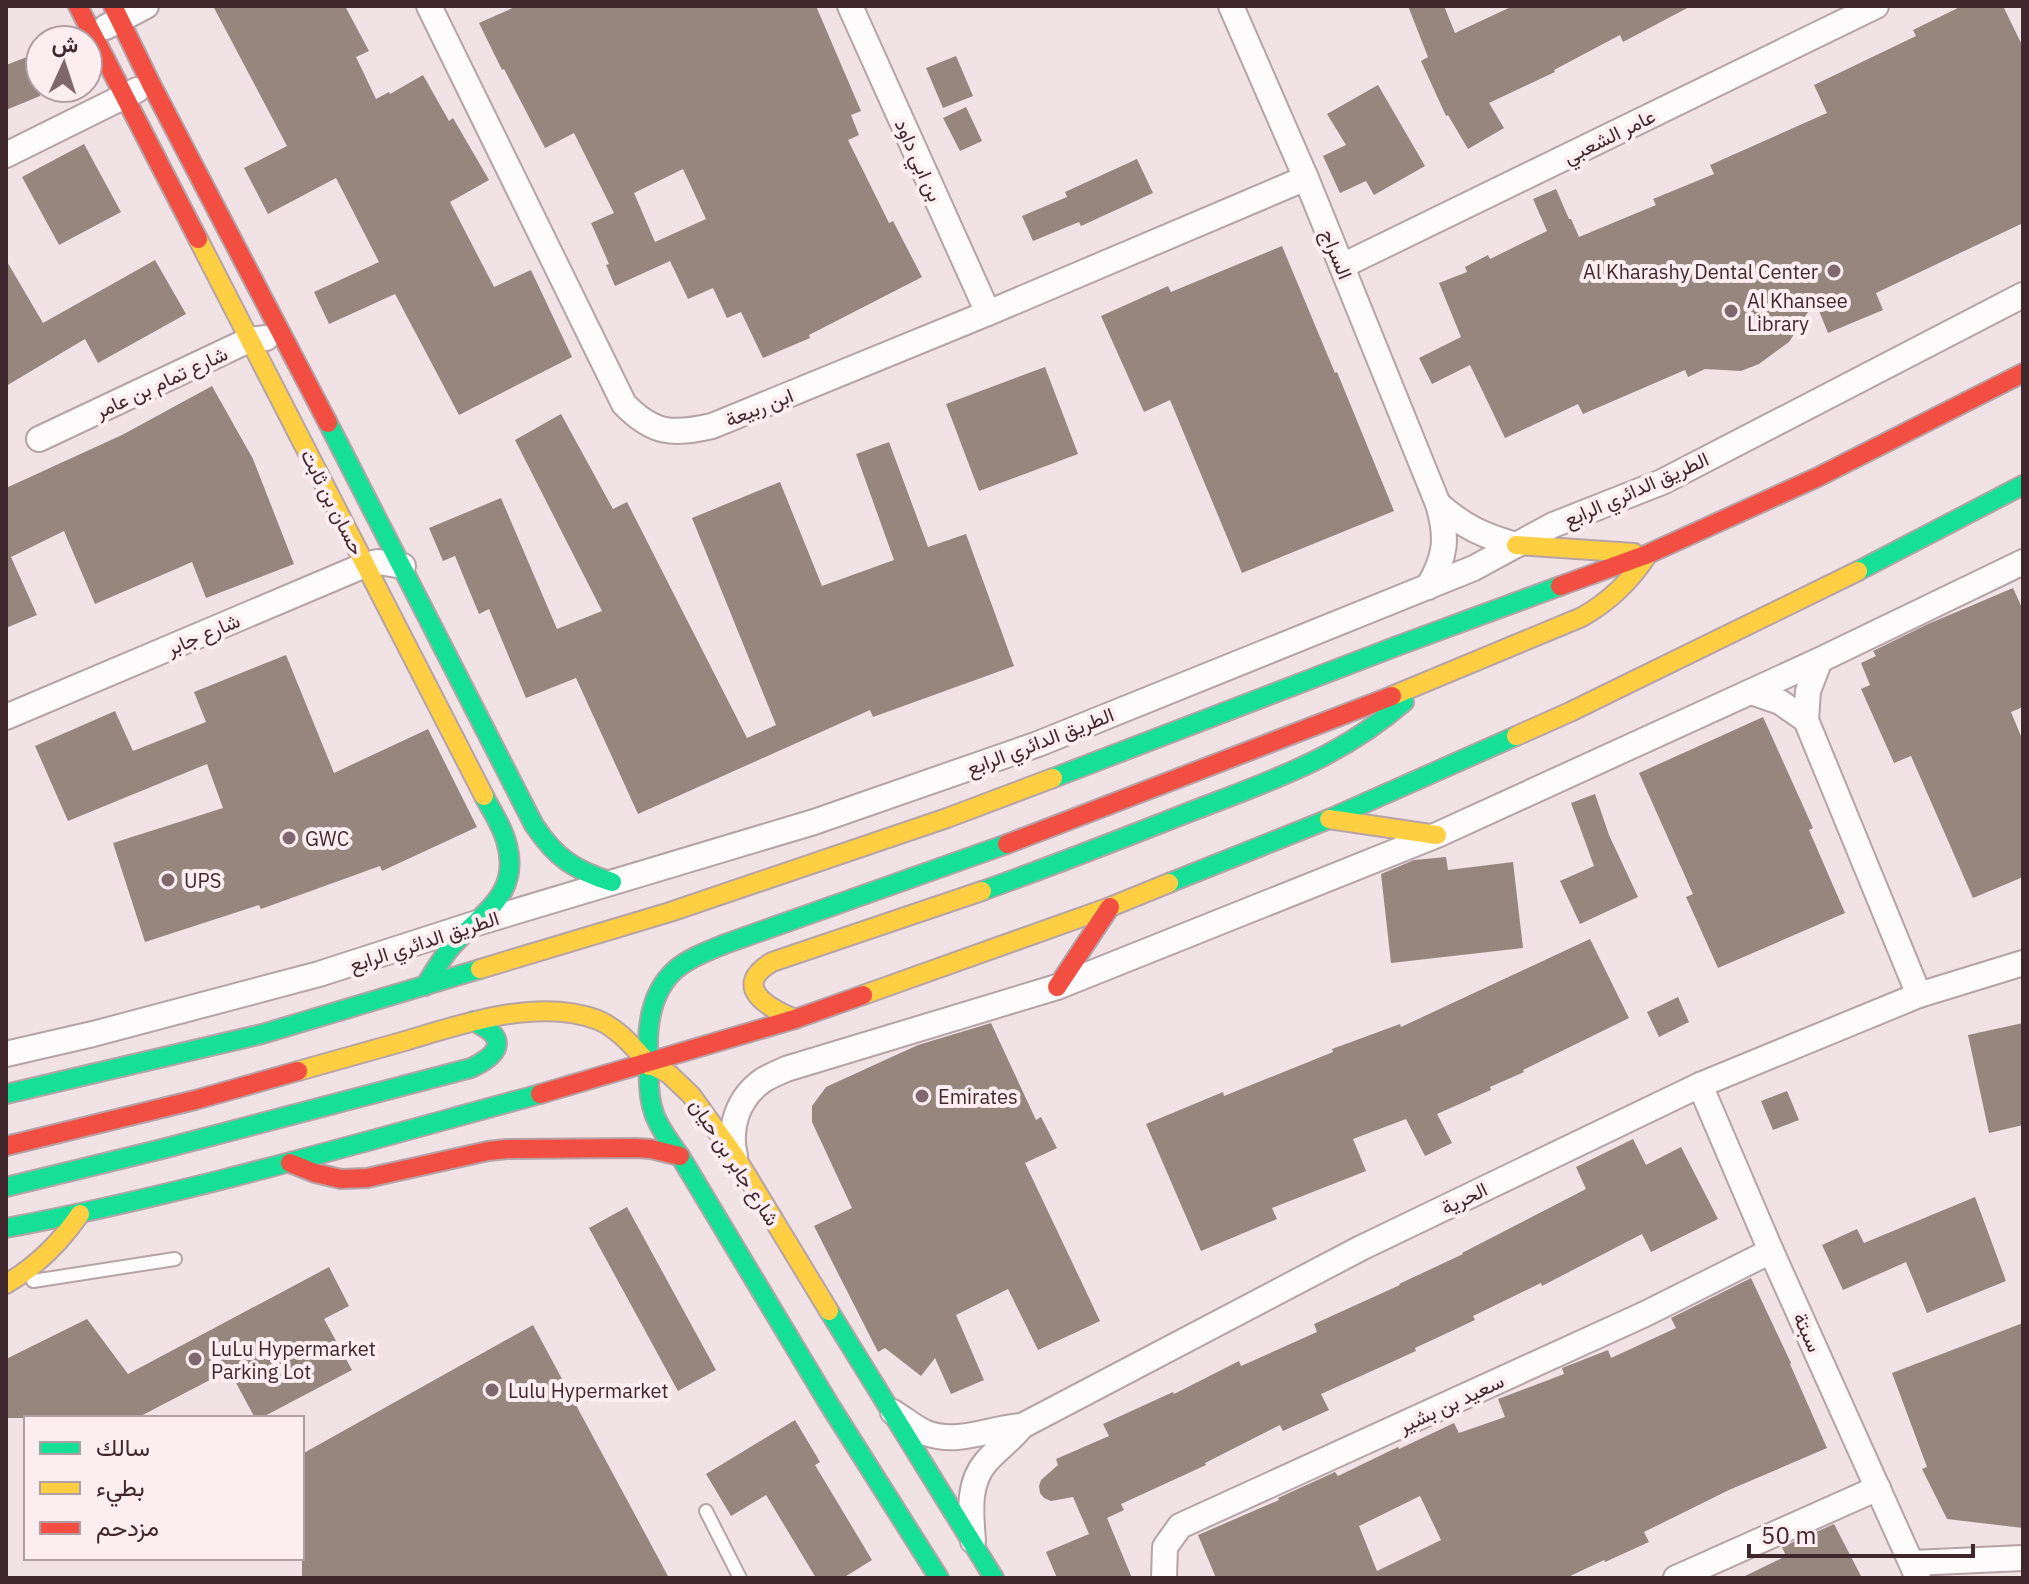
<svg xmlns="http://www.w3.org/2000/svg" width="2029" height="1584" font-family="'IBM Plex Sans',Vazirmatn,sans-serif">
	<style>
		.building { fill: #96867e; fill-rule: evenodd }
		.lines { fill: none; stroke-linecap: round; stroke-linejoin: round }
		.lane-casing { stroke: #b5a3a8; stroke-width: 16 }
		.street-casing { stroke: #b5a3a8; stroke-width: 28 }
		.fast-casing { stroke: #b5a3a8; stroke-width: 22 }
		.slow-casing { stroke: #b5a3a8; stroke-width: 22 }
		.jam-casing { stroke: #b5a3a8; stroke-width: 22 }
		.lane { stroke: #fdfbfb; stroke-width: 12 }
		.street { stroke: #fdfbfb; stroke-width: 24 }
		.fast { stroke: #16e098; stroke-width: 18 }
		.slow { stroke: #ffcf43; stroke-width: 18 }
		.jam { stroke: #f24e42; stroke-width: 18 }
		.poi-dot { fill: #7e686e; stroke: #fbedf0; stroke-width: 3 }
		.labels { text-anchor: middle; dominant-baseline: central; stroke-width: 8; stroke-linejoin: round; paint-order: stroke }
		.street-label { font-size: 20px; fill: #40272d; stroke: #fbedf0 }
		.poi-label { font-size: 20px; fill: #40272d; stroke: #fbedf0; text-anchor: start }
	</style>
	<rect width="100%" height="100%" fill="#f1e2e6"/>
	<!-- building -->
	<g class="building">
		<path d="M213,6H345L369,51L356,57L376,99L389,92L390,94L423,75L449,121L453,118L489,180L450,202L494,287L531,270L572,357L459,415L395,294L329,324L314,292L379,262L336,178L268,214L244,168L287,146Z"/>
		<path d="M517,6H816L861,111L851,115L859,135L848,140L889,223L893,221L922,277L809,335L810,338L763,358L741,312L727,318L713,288L688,299L670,261L615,286L606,265L609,264L591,223L614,213L574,133L545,148L504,69L502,70L479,23ZM683,169L706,219L655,242L634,193Z"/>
		<path d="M1408,6H1444L1455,33L1513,6H1691L1623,42L1620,35L1554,70L1555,72L1489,103L1504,128L1468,149L1448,115L1446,116L1421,61L1428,57Z"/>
		<path d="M1962,6H2003L2023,47V223L1876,293L1883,310L1828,333L1815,301L1789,342L1759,364L1741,371L1705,369L1688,377L1685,370L1583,414L1578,404L1505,438L1470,365L1432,384L1419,358L1461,337L1439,283L1467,272L1465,267L1488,255L1490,259L1547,231L1533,199L1556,189L1569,219H1571L1579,237L1656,205L1653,199L1714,174L1710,165L1827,113L1814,85L1916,36L1913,30Z"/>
		<path d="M40,52V96L6,110V65Z"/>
		<path d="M956,56L973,96L943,108L926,68Z"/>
		<path d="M1378,85L1425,166L1374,195L1366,181L1340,193L1323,156L1346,145L1327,114Z"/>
		<path d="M966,107L982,141L960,151L943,118Z"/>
		<path d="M84,144L121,212L59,245L22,177Z"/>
		<path d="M1137,159L1153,193L1081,226L1079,222L1033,241L1022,216L1067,197L1065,192Z"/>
		<path d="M1282,246L1335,373L1337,372L1394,511L1242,573L1170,400L1144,412L1101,316L1168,286L1171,292Z"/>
		<path d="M6,260L43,323L155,260L186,314L98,363L85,339L6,386Z"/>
		<path d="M1045,367L1078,454L979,491L946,404Z"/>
		<path d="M212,386L253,459L294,564L206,598L192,562L95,604L64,531L11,557L37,615L6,628V488L122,435Z"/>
		<path d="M561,414L613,509L627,502L747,738L776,725L692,518L780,482L822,586L894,560L856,454L889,442L928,547L966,534L1014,666L873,717L870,710L638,814L576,678L526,698L489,609L479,614L455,556L443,561L429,528L501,498L557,629L602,611L515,440Z"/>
		<path d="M2013,588L2023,610V707L2011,712L2023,741V877L1973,898L1911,756L1894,763L1861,689L1870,685L1861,663L1876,656L1873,651L1928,624Z"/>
		<path d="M286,655L334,773L428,729L477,827L382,871L380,866L261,909L259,905L145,942L113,843L223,808L207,764L68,821L35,746L115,711L133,751L206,722L194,692Z"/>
		<path d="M1763,717L1813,828L1809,830L1845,913L1718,968L1686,897L1693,894L1639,773Z"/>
		<path d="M1595,794L1609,835L1638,897L1580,924L1560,881L1594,866L1571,803Z"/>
		<path d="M1446,857L1448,870L1513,862L1523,948L1391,963L1381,874L1414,860Z"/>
		<path d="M1590,939L1629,1018L1523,1070L1524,1072L1490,1087L1491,1090L1437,1114L1452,1143L1425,1156L1406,1119L1353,1139L1366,1171L1272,1208L1277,1219L1201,1251L1146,1124L1223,1092L1224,1096L1333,1052L1332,1049L1400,1024L1401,1027Z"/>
		<path d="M1678,997L1689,1022L1659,1037L1647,1012Z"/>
		<path d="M991,1023L1036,1120L1041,1117L1057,1148L1025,1163L1100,1321L1038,1350L1008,1289L956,1315L984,1380L951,1394L935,1358L921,1376L885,1348L878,1352L814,1226L852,1208L812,1122V1106L826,1087L918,1045Z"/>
		<path d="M2023,1023V1125L1989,1133L1968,1035Z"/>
		<path d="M1787,1091L1799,1120L1773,1130L1761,1101Z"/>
		<path d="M1633,1139L1646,1165L1681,1147L1718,1219L1651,1252L1642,1234L1542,1286L1541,1283L1473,1316L1475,1320L1415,1348L1416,1351L1321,1394L1329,1410L1283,1431L1280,1425L1205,1463L1206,1465L1121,1504L1124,1510L1107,1518L1132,1578H1057L1046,1552L1089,1534L1073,1497L1051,1501L1044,1498L1040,1493L1039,1486L1041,1480L1058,1465L1056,1459L1109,1436L1103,1424L1173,1392L1174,1394L1239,1361L1241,1366L1317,1332L1314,1324L1400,1285L1399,1284L1463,1254L1462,1253L1586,1189L1576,1167Z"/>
		<path d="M1975,1197L2006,1281L1927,1313L1906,1262L1843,1290L1822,1245L1857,1229L1864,1243Z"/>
		<path d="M627,1207L716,1370L678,1391L589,1228Z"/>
		<path d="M329,1267L349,1306L324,1319L352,1370L261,1418H255L229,1370L137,1418H6V1359L87,1319L128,1374Z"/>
		<path d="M1751,1278L1791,1363L1790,1364L1827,1448L1729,1490L1644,1532L1649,1542L1605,1562L1604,1560L1566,1578H1216L1198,1535L1279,1500L1278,1498L1335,1472L1338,1476L1398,1447L1399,1449L1454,1423L1459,1433L1505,1417L1498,1399L1564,1374L1562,1368L1608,1350L1611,1358L1676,1328L1671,1318ZM1420,1496L1441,1540L1377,1571L1359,1526Z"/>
		<path d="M2023,1323V1528L1947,1519L1922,1469L1927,1467L1892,1373Z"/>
		<path d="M533,1325L669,1578H302V1454Z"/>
		<path d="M795,1420L820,1462L815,1465L872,1560L843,1578H816L766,1495L731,1516L706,1474Z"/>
		<path d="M1834,1524L1862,1578H1741L1786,1556L1782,1547Z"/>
	</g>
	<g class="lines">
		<!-- lane casing -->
		<g class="lane-casing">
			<g id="lane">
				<path d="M33,1281L175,1259"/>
				<path d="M706,1511L740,1578"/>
			</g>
		</g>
		<!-- street casing -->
		<g class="street-casing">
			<g id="street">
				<path d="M429,6L624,404C653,434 672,435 712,426L988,313L1306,178"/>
				<path d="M850,6L988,313"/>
				<path d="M1231,6L1306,178L1438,504C1448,538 1446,557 1428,587"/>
				<path d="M106,27L146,6"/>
				<path d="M6,155L137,90"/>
				<path d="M1342,266L1876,6"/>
				<path d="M39,439L249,340L266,338"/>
				<path d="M1438,504C1464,527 1484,536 1516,545"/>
				<path d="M1820,660L1808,691L1806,720L1919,995"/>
				<path d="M1751,692L1780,702L1806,720"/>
				<path d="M6,717L365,565L378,562L403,566"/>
				<path d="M6,1054L93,1034L319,974L477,923L814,822L1038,744L1474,568L1553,525L1662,482L2023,295"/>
				<path d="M1700,1085L1771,1251L1918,1578"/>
				<path d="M735,1156C728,1128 738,1098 762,1081C769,1076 778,1073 786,1069L1057,987L1437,835L1820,660L2023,562"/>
				<path d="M893,1412C904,1419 915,1428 926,1433C959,1445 989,1428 1022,1426L1361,1248L1700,1085L1919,995L2023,963"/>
				<path d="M973,1541C971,1514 967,1484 986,1462C997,1449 1010,1441 1022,1426"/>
				<path d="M1912,1563L2023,1558"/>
				<path d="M1164,1578L1165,1547L1180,1526L1645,1314L1771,1251"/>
				<path d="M1676,1578L1878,1488"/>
			</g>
		</g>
		<!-- fast casing -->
		<g class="fast-casing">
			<g id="fast">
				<path d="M328,423L534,825C556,858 574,870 612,882"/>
				<path d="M1858,571L2023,485"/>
				<path d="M1053,778L1397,646L1560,586"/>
				<path d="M1169,883L1329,819L1516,736"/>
				<path d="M982,891C1049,867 1116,841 1182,815C1264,783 1336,761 1404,702"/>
				<path d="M425,986C434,972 442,957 453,945C483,912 522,893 506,841C502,826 491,810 484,796"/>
				<path d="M649,1064C646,1032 649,994 675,970C689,958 708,951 725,944L1007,844"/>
				<path d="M649,1066C647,1109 655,1122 680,1156L829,1404L939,1578"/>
				<path d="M6,1094L262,1034L480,969"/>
				<path d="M6,1187L162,1149L471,1068C484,1062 507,1049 492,1033C487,1028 479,1025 474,1021"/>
				<path d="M6,1228C186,1194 363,1142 540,1094"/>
				<path d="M829,1311L994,1578"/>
			</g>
		</g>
		<!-- slow casing -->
		<g class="slow-casing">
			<g id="slow">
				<path d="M198,239L484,796"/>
				<path d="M1516,545L1634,553"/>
				<path d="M1392,696L1582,617C1610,601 1631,581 1648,554"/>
				<path d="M1516,736L1570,712L1858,571"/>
				<path d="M1329,819L1437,835"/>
				<path d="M480,969L670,912L947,818L1053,778"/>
				<path d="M863,995L1110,907L1169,883"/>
				<path d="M795,1019C769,1008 730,987 772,962L982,891"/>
				<path d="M649,1066V1064L669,1074L691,1095L735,1156L829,1311"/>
				<path d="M298,1071C334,1061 369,1051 405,1041C462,1024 539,997 598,1020C619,1029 634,1048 649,1064"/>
				<path d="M6,1284C37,1266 60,1243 80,1214"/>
			</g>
		</g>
		<!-- jam casing -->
		<g class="jam-casing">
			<g id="jam">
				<path d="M78,6L198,239"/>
				<path d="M113,6L151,84L328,423"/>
				<path d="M1560,586L1648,554L1818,477L2023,373"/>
				<path d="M1007,844L1392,696"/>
				<path d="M1057,987L1110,907"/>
				<path d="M540,1094L795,1019L863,995"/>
				<path d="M6,1146L195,1100L298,1071"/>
				<path d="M290,1163L315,1173L341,1179L367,1178L488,1151L507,1149L636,1148L651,1149L680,1156"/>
			</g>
		</g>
		<!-- lane -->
		<use href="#lane" class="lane"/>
		<!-- street -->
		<use href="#street" class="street"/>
		<!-- fast -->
		<use href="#fast" class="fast"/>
		<!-- slow -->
		<use href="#slow" class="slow"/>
		<!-- jam -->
		<use href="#jam" class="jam"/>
	</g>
	<!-- markers -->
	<g class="poi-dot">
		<circle cx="1834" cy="271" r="8"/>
		<circle cx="1731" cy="311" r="8"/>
		<circle cx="289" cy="838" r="8"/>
		<circle cx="168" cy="880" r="8"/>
		<circle cx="922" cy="1096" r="8"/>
		<circle cx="195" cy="1359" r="8"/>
		<circle cx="492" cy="1390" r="8"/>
	</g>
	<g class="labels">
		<!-- street labels -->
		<g class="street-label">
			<text transform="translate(1609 136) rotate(-26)">عامر الشعبي</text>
			<text transform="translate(919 160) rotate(66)">بن ابي داود</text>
			<text transform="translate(1337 254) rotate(68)">السراج</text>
			<text transform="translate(161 382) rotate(-25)">شارع تمام بن عامر</text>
			<text transform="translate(759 407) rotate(-22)">ابن ربيعة</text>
			<text transform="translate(1636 489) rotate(-24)">الطريق الدائري الرابع</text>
			<text transform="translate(333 502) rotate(63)">حسان بن ثابت</text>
			<text transform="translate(203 634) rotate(-23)">شارع جابر</text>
			<text transform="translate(1040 741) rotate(-21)">الطريق الدائري الرابع</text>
			<text transform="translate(424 941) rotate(-18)">الطريق الدائري الرابع</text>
			<text transform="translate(735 1162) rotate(57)">شارع جابر بن حيان</text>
			<text transform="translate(1464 1198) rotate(-26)">الحرية</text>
			<text transform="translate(1808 1332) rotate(66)">سبتة</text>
			<text transform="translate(1451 1403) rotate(-25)">سعيد بن بشير</text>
		</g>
		<!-- poi labels -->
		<g class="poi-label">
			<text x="1818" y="271" text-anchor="end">Al Kharashy Dental Center</text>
			<text x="1747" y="300">Al Khansee<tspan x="1747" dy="23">Library</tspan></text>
			<text x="305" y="838">GWC</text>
			<text x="184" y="880">UPS</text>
			<text x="938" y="1096">Emirates</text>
			<text x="211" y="1348">LuLu Hypermarket<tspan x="211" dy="23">Parking Lot</tspan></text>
			<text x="508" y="1390">Lulu Hypermarket</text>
		</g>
	</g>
	<!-- border -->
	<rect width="2029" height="1584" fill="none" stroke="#40272d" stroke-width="16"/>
	<!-- legend -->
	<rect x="24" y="1416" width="280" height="144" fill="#fbedf0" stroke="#b09ea2" stroke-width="2"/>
	<rect x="40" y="1442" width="40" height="12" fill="#16e098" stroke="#b09ea2" stroke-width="2"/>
	<text x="96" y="1456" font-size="24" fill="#40272d">سالك</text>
	<rect x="40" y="1482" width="40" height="12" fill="#ffcf43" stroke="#b09ea2" stroke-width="2"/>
	<text x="96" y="1496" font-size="24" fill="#40272d">بطيء</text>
	<rect x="40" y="1522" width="40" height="12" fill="#f24e42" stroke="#b09ea2" stroke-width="2"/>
	<text x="96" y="1536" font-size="24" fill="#40272d">مزدحم</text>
	<!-- north arrow -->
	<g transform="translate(64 64) rotate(3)"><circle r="38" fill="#fbedf0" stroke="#b09ea2" stroke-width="2"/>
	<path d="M0-6L14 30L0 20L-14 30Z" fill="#7e686e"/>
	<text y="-12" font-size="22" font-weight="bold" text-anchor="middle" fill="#40272d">ش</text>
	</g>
	<!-- scale -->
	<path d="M1749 1544v12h224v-12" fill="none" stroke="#40272d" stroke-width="4"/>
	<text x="1761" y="1544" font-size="24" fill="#40272d" stroke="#fbedf0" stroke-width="6" paint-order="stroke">50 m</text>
</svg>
